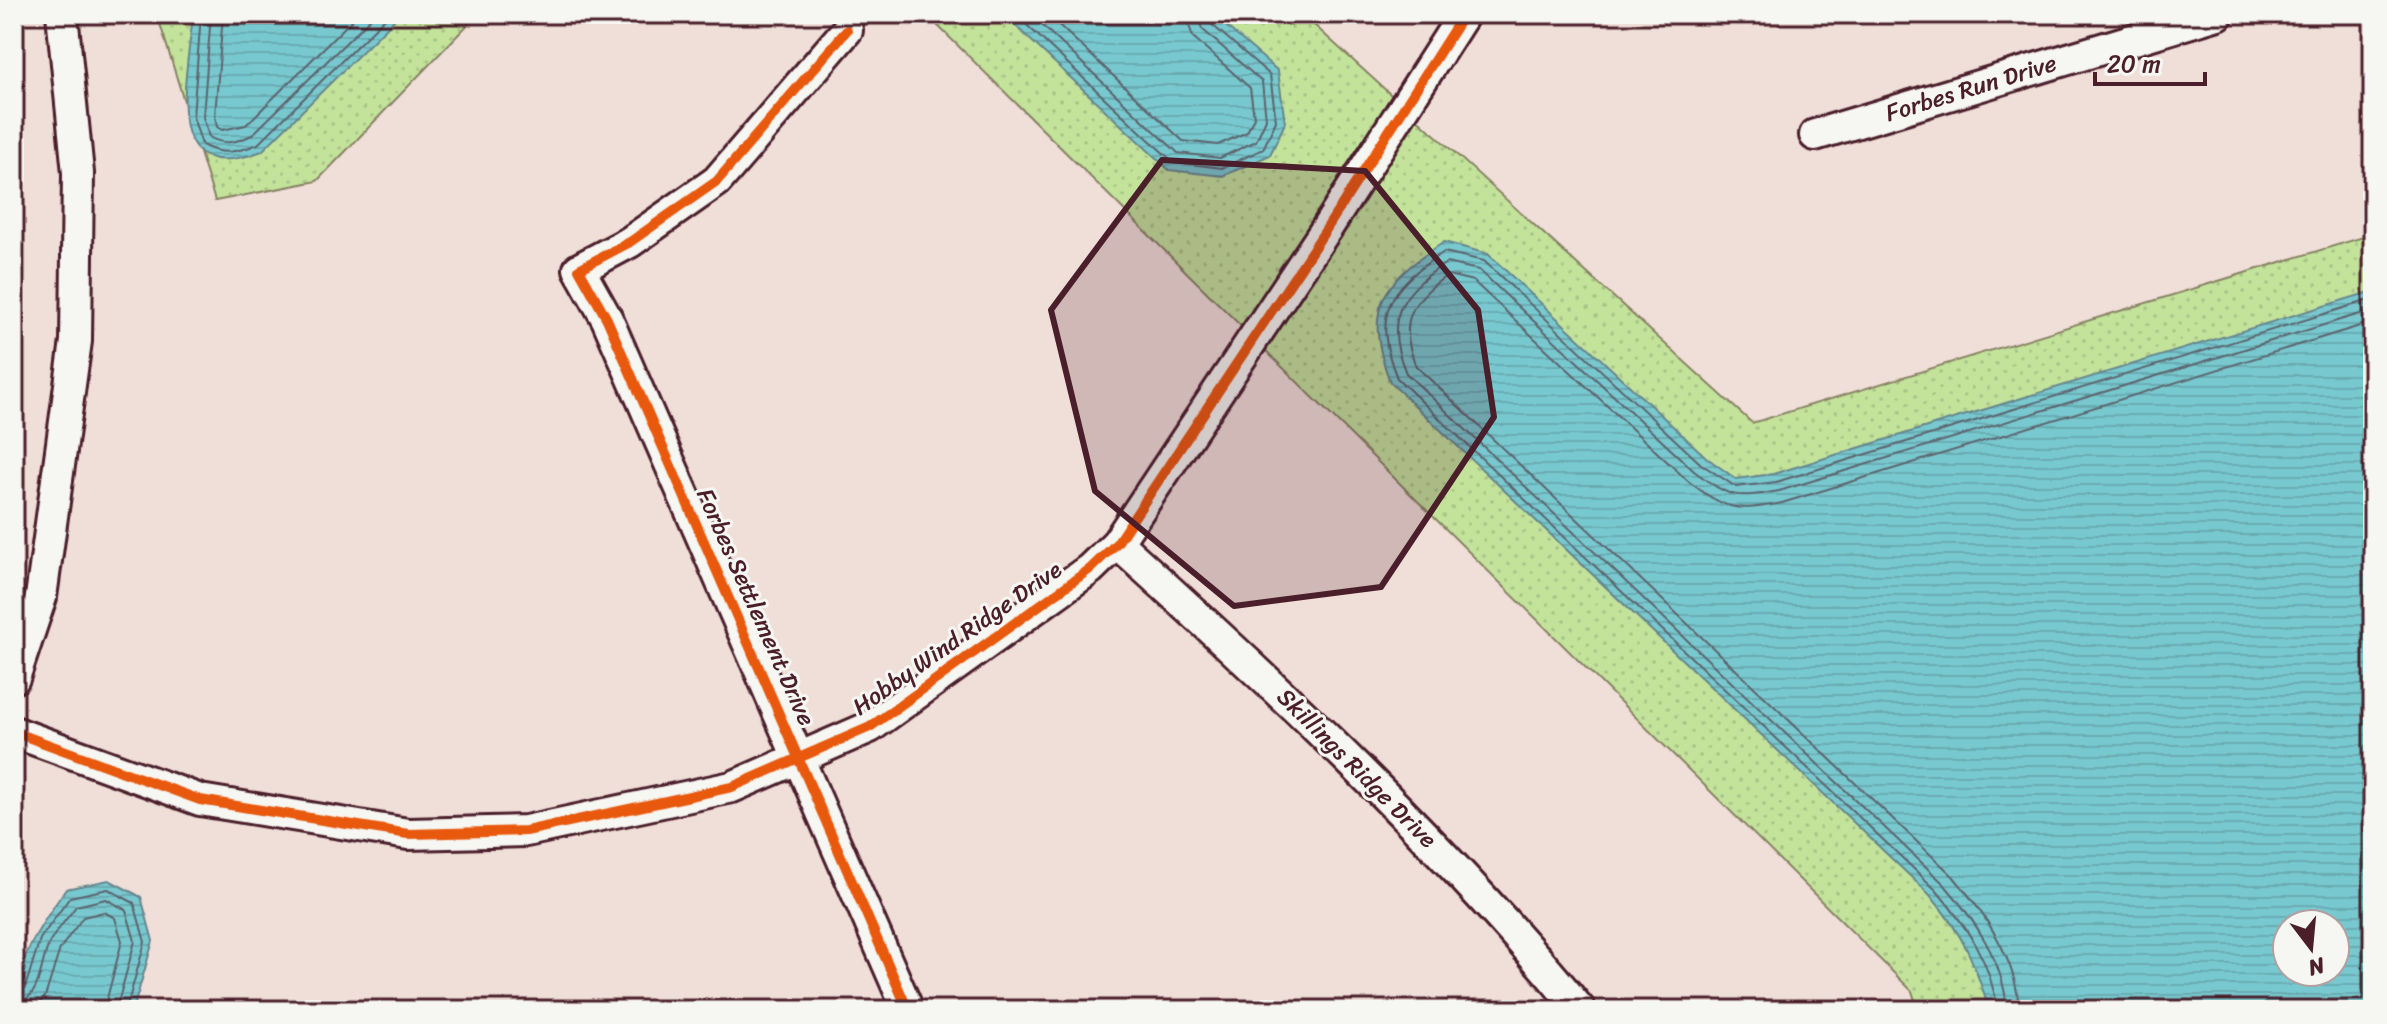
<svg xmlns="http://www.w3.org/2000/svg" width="2387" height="1024" font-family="Sriracha,sans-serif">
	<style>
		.green { fill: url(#green-dots); stroke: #868163; stroke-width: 2; fill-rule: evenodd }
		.water { fill: url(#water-rules); stroke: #66858d; stroke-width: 2; fill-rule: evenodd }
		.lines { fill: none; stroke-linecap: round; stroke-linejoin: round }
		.shore { stroke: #5c636d; stroke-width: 2 }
		.street-casing { stroke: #4a1f2b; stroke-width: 36 }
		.street { stroke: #f6f6f2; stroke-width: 30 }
		.cycleway-casing { stroke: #f6f6f2; stroke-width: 15 }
		.cycleway { stroke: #e8590c; stroke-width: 10 }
		.marked { fill: #4a1f2b; fill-opacity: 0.2; stroke: #4a1f2b; stroke-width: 6; stroke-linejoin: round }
		.labels { text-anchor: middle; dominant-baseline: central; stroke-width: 6; stroke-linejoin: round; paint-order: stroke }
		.street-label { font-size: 24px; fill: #4a1f2b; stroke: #f6f6f2 }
	</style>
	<defs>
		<pattern id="green-dots" width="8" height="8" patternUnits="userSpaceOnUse" patternTransform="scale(2)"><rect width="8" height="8" fill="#c3e39b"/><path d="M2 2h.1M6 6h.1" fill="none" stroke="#a9c286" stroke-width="1.8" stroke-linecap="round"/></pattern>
		<pattern id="water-rules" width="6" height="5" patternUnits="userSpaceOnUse" patternTransform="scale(2)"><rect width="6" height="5" fill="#78c9cf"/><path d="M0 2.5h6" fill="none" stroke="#69acb2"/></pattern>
	</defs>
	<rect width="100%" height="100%" fill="#f0dfd8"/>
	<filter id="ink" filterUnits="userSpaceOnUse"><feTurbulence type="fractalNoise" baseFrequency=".0125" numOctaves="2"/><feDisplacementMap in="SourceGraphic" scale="16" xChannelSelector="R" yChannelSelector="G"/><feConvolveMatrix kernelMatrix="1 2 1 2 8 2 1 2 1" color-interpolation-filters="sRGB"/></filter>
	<g filter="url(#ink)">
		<!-- green -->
		<g class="green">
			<path d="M157,14H478L317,181L215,201Z"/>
			<path d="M926,14H1302L1752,423L2373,234V1010H1918L1912,991ZM2287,924H2335V972H2287Z"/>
		</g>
		<!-- water -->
		<g class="water">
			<path d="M193,14H400L262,151C156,192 188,75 193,14Z"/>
			<path d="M1003,14H1212L1278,71L1285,123L1270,155L1223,176L1169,170Z"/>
			<path d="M1444,242L1488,254L1707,458L1736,479L1773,474L2373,291V1010H1989C1974,960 1964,936 1930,895L1390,382C1363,308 1380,284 1444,242ZM2287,924H2335V972H2287Z"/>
			<path d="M109,880L141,897L153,941L133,1010H14C14,964 40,925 66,889Z"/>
		</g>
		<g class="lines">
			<!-- shore -->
			<g class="shore">
				<path d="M201,14L193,117L202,145C222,156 238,152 258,144L389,14"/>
				<path d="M211,14L203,117L209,137C224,146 237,142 252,135L375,14"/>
				<path d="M223,14L215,116L217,127L222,130L246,125L358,14"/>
				<path d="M1015,14L1173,162L1222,168L1263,149L1276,121L1270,75L1210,23L1207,14"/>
				<path d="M1030,14L1178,153L1220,158L1256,141L1266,119L1262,82L1202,29L1197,14"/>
				<path d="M1047,14L1183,141L1218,145L1247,132L1254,117L1250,88L1193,37L1185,14"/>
				<path d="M14,993L25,988L40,939L70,897L108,889L134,903L145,942L126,1010"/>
				<path d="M14,1003C43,1001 39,962 50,942C57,929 68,918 76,906L106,899L126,910L135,941L116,1010"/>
				<path d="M33,1010L45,997L60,949L83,917L104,912L115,918L122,941L104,1010"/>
				<path d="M1997,1010C1992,963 1965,924 1936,890L1397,378C1371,314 1389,287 1444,252L1484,261L1701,464L1736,487L1776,482L2373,299"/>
				<path d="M2007,1010C2004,962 1974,919 1944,884L1406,373C1383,320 1400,292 1446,263L1479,270L1694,471C1730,498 1734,499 1779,491L2373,310"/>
				<path d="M2019,1010C2017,959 1984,913 1953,876L1416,366C1398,323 1410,300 1448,275L1473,281L1688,481C1726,510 1734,512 1782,503L2373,322"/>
			</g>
			<!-- street casing -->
			<g class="street-casing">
				<g id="street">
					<path d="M847,30L717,181L630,242L579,269L607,319L908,1010"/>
					<path d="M1815,135L2218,14"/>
					<path d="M1117,543C1280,690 1440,840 1580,1010"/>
					<path d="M14,678L41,597L76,341L78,173L62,14"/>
					<path d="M14,732L200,800L408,834L526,831L732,787L870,727L1090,569L1117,543L1327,228L1464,14"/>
				</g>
			</g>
			<!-- street -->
			<use href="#street" class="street"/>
			<!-- cycleway casing -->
			<g class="cycleway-casing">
				<g id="cycleway">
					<path d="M847,30L717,181L630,242L579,269L607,319L908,1010"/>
					<path d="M14,732L200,800L408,834L526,831L732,787L870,727L1090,569L1117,543L1327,228L1464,14"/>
				</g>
			</g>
			<!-- cycleway -->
			<use href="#cycleway" class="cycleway"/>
		</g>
	</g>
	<!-- marked area -->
	<path class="marked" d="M1162,160L1365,171L1478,310L1494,417L1381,587L1234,606L1095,491L1051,310Z"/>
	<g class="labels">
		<!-- street labels -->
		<g class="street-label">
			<text transform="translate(1971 88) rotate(-17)">Forbes Run Drive</text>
			<text transform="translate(756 607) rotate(66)">Forbes Settlement Drive</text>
			<text transform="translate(957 638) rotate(-35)">Hobby Wind Ridge Drive</text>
			<text transform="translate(1357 768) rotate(45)">Skillings Ridge Drive</text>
		</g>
	</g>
	<!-- margin -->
	<rect width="2387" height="1024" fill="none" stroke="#f6f6f2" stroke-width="48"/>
	<rect x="24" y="24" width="2339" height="976" fill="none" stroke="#4a1f2b" stroke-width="3" filter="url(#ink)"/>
	<!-- north arrow -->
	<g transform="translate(2311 948) rotate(164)"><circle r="38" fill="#f6f6f2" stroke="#b1a0a2" stroke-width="2"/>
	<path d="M0-6L14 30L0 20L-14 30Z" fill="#4a1f2b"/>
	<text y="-12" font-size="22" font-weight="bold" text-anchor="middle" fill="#4a1f2b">N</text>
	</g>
	<!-- scale -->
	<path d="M2095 72v12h110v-12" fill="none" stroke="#4a1f2b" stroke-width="4"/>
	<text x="2107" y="72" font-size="24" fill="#4a1f2b" stroke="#f6f6f2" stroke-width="6" paint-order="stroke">20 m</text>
</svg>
